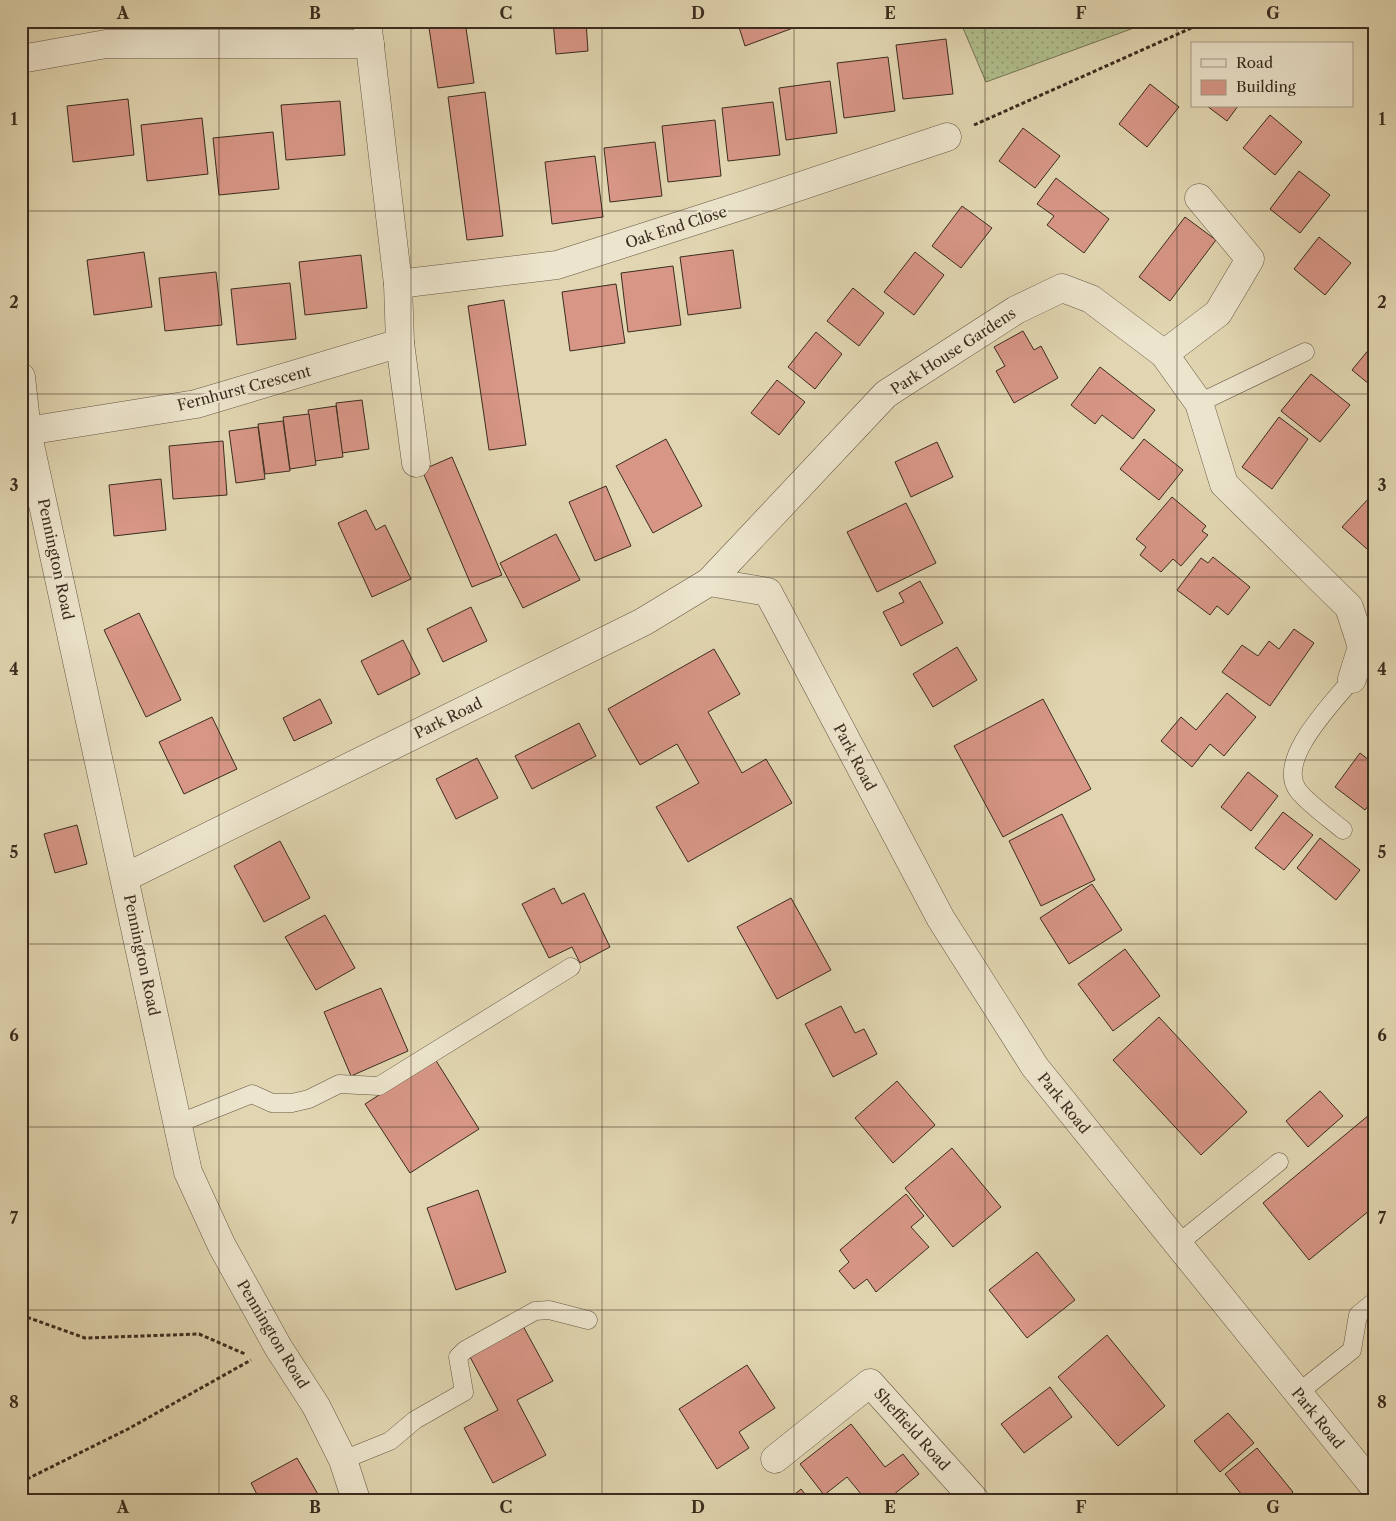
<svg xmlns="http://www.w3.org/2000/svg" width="1396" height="1521" font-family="'Libre Caslon Text',serif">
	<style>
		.garden { fill: url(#garden-dots); stroke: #767556 }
		.building { fill: #d79686; stroke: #3b2c1f }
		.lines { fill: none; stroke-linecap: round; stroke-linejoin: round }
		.service-casing { stroke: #645644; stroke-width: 19 }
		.minor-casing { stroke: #645644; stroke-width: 29 }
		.path { stroke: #3b2c1f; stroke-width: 3; stroke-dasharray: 4 2.5; stroke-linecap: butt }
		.service { stroke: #ece4cc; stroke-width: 18 }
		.minor { stroke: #ece4cc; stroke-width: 28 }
		.grid { fill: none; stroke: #3b2c1f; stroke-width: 1; stroke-opacity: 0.55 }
		.labels { text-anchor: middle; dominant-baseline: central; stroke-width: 4.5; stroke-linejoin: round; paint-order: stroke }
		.street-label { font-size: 15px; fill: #3b2c1f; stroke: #ece4cc }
		.neatline { fill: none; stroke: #3b2c1f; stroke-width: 2 }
		.grid-label { font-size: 16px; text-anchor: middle; font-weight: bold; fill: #3b2c1f }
	</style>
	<defs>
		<pattern id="garden-dots" width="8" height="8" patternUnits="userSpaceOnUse" patternTransform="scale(1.25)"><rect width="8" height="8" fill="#b1be8d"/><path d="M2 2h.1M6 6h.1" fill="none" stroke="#919b73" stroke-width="1.8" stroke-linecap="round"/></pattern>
	</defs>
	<rect width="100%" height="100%" fill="#e1d6b1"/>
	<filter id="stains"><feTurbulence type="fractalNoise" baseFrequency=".004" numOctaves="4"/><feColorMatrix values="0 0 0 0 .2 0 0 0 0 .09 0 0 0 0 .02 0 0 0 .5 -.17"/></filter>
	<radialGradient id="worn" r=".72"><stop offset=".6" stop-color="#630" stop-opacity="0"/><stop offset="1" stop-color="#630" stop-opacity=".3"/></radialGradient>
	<!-- garden -->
	<path class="garden" d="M960,21H1153L986,82Z"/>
	<!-- building -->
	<g class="building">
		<path d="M428,21H465L474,83L438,88Z"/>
		<path d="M553,21H586L588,51L556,54Z"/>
		<path d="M737,21H799L801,25L745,46Z"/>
		<path d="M946,39L953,94L903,99L896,45Z"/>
		<path d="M888,57L895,111L844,118L837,63Z"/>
		<path d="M830,81L837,133L786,140L779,88Z"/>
		<path d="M1150,84L1179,107L1147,147L1119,124Z"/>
		<path d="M485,92L503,236L467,240L448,97Z"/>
		<path d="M128,99L134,155L73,162L67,106Z"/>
		<path d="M340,101L345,155L286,160L281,105Z"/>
		<path d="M773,102L780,155L728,161L722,108Z"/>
		<path d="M1207,106H1238L1227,121Z"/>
		<path d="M1270,115L1302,142L1275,175L1243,148Z"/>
		<path d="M202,118L208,174L147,181L141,125Z"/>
		<path d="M715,120L721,176L668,182L662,126Z"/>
		<path d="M1023,128L1060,156L1035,188L999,161Z"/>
		<path d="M273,132L279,189L219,195L213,138Z"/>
		<path d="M655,142L662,196L610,202L604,148Z"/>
		<path d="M595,156L603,217L552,224L545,162Z"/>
		<path d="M1299,171L1330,195L1300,233L1270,209Z"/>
		<path d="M1056,178L1109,219L1084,253L1047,225L1054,216L1037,204Z"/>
		<path d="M962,206L992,228L961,268L932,246Z"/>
		<path d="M1185,217L1216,240L1170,301L1139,277Z"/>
		<path d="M1319,237L1351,263L1325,295L1294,269Z"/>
		<path d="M733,250L741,308L688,315L680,257Z"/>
		<path d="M144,252L152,307L94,315L87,260Z"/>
		<path d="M915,252L944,275L914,315L884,292Z"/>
		<path d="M361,255L367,308L305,315L299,262Z"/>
		<path d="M673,266L681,325L628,332L621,273Z"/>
		<path d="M216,272L222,325L165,331L159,278Z"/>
		<path d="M290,283L296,339L237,345L231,289Z"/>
		<path d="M616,284L625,343L570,351L562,292Z"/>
		<path d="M853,288L884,313L859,346L827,321Z"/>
		<path d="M504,300L526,445L489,450L468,306Z"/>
		<path d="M1023,331L1034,350L1041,346L1058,378L1014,403L996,371L1005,366L994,347Z"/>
		<path d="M816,332L842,354L815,389L788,367Z"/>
		<path d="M1375,342V389L1352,370Z"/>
		<path d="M1100,367L1155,410L1133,439L1102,415L1095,424L1071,405Z"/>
		<path d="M1311,374L1350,405L1320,442L1281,411Z"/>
		<path d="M777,380L805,402L779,435L751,413Z"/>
		<path d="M362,400L369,449L342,453L336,403Z"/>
		<path d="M336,406L343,457L315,461L308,410Z"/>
		<path d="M309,414L316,465L290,469L283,417Z"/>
		<path d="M1279,417L1308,439L1272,489L1242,467Z"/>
		<path d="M283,421L290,471L265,474L258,424Z"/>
		<path d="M258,427L265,479L236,483L229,431Z"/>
		<path d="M666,439L702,506L653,533L616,466Z"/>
		<path d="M1144,439L1183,470L1159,500L1120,469Z"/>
		<path d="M223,441L227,495L173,499L169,446Z"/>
		<path d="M937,442L953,477L911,497L895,462Z"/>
		<path d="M452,457L502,575L472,587L422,470Z"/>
		<path d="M161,479L166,530L114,536L109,485Z"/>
		<path d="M606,486L631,546L595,561L569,502Z"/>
		<path d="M1172,497L1206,526L1202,531L1208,535L1181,566L1173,559L1161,572L1140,555L1146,547L1136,539Z"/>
		<path d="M1370,497L1375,501V556L1342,527Z"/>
		<path d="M906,503L936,563L877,592L847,532Z"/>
		<path d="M366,510L376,530L385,525L411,579L372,597L338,523Z"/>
		<path d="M556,534L580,580L523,608L500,563Z"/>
		<path d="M1213,557L1250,587L1228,615L1217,606L1210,615L1177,590L1201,558L1208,563Z"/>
		<path d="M920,581L943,623L901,646L883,612L904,602L899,593Z"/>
		<path d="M471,607L487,641L443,662L427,629Z"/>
		<path d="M139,613L181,700L146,717L104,630Z"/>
		<path d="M1294,629L1314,643L1270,706L1222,672L1242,645L1258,656L1269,641L1279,649Z"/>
		<path d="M403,640L420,674L378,695L361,661Z"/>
		<path d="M957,647L977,680L933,707L913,674Z"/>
		<path d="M714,649L740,694L708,712L742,773L766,759L792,803L688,862L656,807L699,783L677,744L640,765L608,709Z"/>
		<path d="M1227,693L1256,717L1224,756L1210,744L1192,767L1161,741L1181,717L1196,730Z"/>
		<path d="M320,699L332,723L294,741L283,718Z"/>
		<path d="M1043,699L1091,789L1003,837L954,746Z"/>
		<path d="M212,717L237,769L184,794L159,742Z"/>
		<path d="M579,723L596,756L532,789L515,756Z"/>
		<path d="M1360,753L1375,765V797L1365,810L1335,787Z"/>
		<path d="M477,758L498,798L456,819L436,779Z"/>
		<path d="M1248,772L1278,796L1251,831L1221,807Z"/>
		<path d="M21,792L25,811L21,812Z"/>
		<path d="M1283,812L1313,835L1284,870L1255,848Z"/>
		<path d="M1062,814L1095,880L1041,906L1009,841Z"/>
		<path d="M77,825L87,864L55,873L44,834Z"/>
		<path d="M1320,838L1360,870L1336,900L1297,868Z"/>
		<path d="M280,841L310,898L264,922L234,866Z"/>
		<path d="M1092,884L1122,930L1069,964L1040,918Z"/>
		<path d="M554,888L562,904L584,893L610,947L580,963L572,947L549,958L522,904Z"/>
		<path d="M791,898L831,970L777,999L737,927Z"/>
		<path d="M325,915L355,968L316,990L285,937Z"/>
		<path d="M1125,949L1160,996L1113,1031L1078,984Z"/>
		<path d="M381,988L408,1051L351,1076L324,1012Z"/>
		<path d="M841,1006L855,1033L864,1029L877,1054L833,1077L805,1024Z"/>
		<path d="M1159,1017L1247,1112L1201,1155L1113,1060Z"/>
		<path d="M435,1059L479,1129L410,1173L365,1104Z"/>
		<path d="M897,1081L935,1125L893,1163L855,1118Z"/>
		<path d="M1320,1091L1343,1116L1308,1147L1286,1121Z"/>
		<path d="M1375,1110V1206L1309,1260L1263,1203Z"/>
		<path d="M952,1148L1001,1207L953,1247L905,1188Z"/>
		<path d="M478,1190L506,1272L456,1290L427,1208Z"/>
		<path d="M906,1194L924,1216L911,1227L929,1247L876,1292L867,1279L854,1289L839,1271L849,1262L840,1250Z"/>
		<path d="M1037,1252L1075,1300L1027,1338L989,1290Z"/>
		<path d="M523,1326L553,1381L517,1400L546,1455L493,1483L464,1428L498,1410L469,1355Z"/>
		<path d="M1107,1335L1165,1406L1118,1446L1058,1377Z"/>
		<path d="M747,1365L775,1408L739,1432L749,1448L717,1469L679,1409Z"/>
		<path d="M1050,1387L1072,1417L1024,1453L1001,1424Z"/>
		<path d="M1228,1413L1254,1443L1220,1472L1194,1441Z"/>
		<path d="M851,1424L885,1467L903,1454L919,1474L887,1500H866L847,1477L824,1495L800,1464Z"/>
		<path d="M1257,1448L1293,1492L1284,1500H1246L1225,1474Z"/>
		<path d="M297,1458L319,1496L312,1500H260L251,1483Z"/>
		<path d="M801,1489L810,1500H788Z"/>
		<path d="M767,1493L773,1500H759Z"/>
	</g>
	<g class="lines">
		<!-- service casing -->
		<g class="service-casing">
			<g id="service">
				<path d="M1199,403L1305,352"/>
				<path d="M1343,830C1331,820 1305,801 1297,789C1277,758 1333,703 1352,679"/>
				<path d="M177,1124L252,1094L272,1103H292L309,1099L339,1084L379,1086L571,967"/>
				<path d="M1179,1243L1279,1162"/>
				<path d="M1298,1393L1352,1350L1358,1315L1375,1301"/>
				<path d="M343,1460L390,1441L415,1420L464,1392L458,1357L465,1350L535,1311L549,1310L588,1320"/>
			</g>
		</g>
		<!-- minor casing -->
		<g class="minor-casing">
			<g id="minor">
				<path d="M367,21L398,284L400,343L416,463"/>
				<path d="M21,59L106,44H370"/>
				<path d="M398,284L557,265L747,204L947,137"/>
				<path d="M1164,354L1218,313L1250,259L1199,198"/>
				<path d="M21,377L27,431L188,1172L222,1246L278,1347L316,1406L343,1460L356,1500"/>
				<path d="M27,431L196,404L400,343"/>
				<path d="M709,582L886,394L1016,310L1062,288L1091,299L1164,354L1199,403L1224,484L1349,607L1362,647L1352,679"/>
				<path d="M126,877L643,622L709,582L768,592L941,919L1035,1067L1375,1488"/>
				<path d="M775,1459L870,1383L975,1500"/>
			</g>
		</g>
		<!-- path -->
		<g class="path">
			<path d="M974,125L1207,21"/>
			<path d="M21,1315L85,1338L199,1334L245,1354"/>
			<path d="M21,1482L128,1429L251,1360"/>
		</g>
		<!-- service -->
		<use href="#service" class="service"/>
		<!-- minor -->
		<use href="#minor" class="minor"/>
	</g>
	<!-- grid -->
	<path class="grid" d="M219,21V1500M411,21V1500M602,21V1500M794,21V1500M985,21V1500M1177,21V1500M21,211H1375M21,394H1375M21,577H1375M21,760H1375M21,944H1375M21,1127H1375M21,1310H1375"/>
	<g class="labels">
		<!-- street labels -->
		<g class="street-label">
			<text transform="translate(676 227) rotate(-18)">Oak End Close</text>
			<text transform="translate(953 351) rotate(-33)">Park House Gardens</text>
			<text transform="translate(244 388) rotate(-15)">Fernhurst Crescent</text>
			<text transform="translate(56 559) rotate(78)">Pennington Road</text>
			<text transform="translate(448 718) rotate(-26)">Park Road</text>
			<text transform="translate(855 757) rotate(62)">Park Road</text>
			<text transform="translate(142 955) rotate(78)">Pennington Road</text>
			<text transform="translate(1064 1103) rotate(51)">Park Road</text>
			<text transform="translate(273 1334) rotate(59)">Pennington Road</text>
			<text transform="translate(1318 1418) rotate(51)">Park Road</text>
			<text transform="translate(912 1429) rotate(48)">Sheffield Road</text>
		</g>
	</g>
	<!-- margin -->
	<rect width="1396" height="1521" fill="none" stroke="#e1d6b1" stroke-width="55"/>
	<!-- legend -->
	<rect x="1191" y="42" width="162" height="65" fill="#ece4cc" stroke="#a59a87"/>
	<rect x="1201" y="59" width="25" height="8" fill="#ece4cc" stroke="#a59a87"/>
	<text x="1236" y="68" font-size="15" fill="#3b2c1f">Road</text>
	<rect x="1201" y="80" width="25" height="15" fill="#d79686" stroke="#a59a87"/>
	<text x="1236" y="92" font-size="15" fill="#3b2c1f">Building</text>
	<rect x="28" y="28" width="1340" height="1466" class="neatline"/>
	<g class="grid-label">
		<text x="123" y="19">A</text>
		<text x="315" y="19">B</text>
		<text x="506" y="19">C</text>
		<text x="698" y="19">D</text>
		<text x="890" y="19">E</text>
		<text x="1081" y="19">F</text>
		<text x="1273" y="19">G</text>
		<text x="14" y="125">1</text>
		<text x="1382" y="125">1</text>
		<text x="14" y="308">2</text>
		<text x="1382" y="308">2</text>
		<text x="14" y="491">3</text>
		<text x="1382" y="491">3</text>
		<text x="14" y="675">4</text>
		<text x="1382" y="675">4</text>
		<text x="14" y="858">5</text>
		<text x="1382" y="858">5</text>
		<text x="14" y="1041">6</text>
		<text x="1382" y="1041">6</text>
		<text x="14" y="1224">7</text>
		<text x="1382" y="1224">7</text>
		<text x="14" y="1408">8</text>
		<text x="1382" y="1408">8</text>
		<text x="123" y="1513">A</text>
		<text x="315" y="1513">B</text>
		<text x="506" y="1513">C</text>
		<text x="698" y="1513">D</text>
		<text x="890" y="1513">E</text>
		<text x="1081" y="1513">F</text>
		<text x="1273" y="1513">G</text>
	</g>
	<rect width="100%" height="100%" filter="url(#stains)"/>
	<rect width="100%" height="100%" fill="url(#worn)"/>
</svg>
